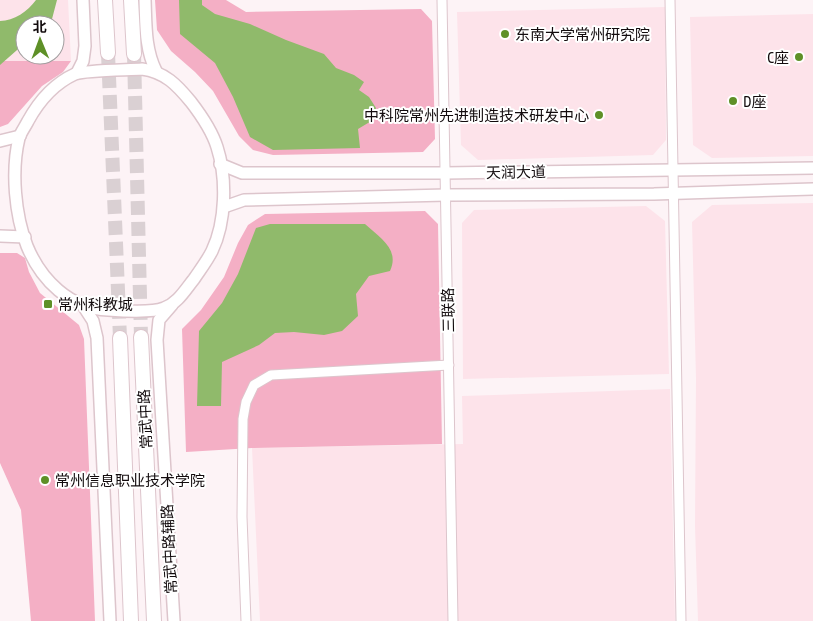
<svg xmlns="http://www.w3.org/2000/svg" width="813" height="621" font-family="'Asap Condensed','Noto Sans SC',sans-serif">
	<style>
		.built { fill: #fde3ea; fill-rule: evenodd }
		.green { fill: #f4afc5 }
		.water { fill: #90ba6b }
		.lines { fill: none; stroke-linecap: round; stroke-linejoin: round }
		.primary-tunnel { stroke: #dad0d3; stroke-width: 14; stroke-dasharray: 14 7; stroke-linecap: butt }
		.minor-casing { stroke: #ddc5cc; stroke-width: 11 }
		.tertiary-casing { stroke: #ddc5cc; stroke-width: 14 }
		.primary-casing { stroke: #ddc5cc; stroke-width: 16 }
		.minor { stroke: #fff; stroke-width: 9 }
		.tertiary { stroke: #fff; stroke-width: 11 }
		.primary { stroke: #fff; stroke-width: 14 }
		.poi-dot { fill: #5e9027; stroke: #fff; stroke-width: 2 }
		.labels { text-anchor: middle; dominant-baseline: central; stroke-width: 4; stroke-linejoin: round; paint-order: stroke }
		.poi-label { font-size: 15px; fill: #120b0d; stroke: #fff; text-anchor: start }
		.street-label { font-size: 15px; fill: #120b0d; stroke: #fff }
	</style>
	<rect width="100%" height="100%" fill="#fdf3f6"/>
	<!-- built -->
	<g class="built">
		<path d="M0,0H68L71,61H0ZM25,25H55V55H25Z"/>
		<path d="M665,7L666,140L653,155L478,160L461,145L457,12Z"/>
		<path d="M813,14V156L712,158L693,145L690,17Z"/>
		<path d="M813,203V621H698L695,526L696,378L692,222L712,205Z"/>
		<path d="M646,206L665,221L669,374L463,379L462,223L474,210Z"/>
		<path d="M670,389L675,621H260L252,448L463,444L462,396Z"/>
	</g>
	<!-- green -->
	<g class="green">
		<path d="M155,0H226L246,12L421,9L432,21L435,139L423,152L273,155L253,150L239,136L213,91L195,72L171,51L157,30Z"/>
		<path d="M0,61H71L63,72L42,86L8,124L0,127Z"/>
		<path d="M425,211L438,224L442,444L252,448L186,452L182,329L201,310L224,277L238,243L248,225L265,214Z"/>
		<path d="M0,253H17L25,258L29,272L40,293L79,325L84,339L95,621H31L21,510L0,463Z"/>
	</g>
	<!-- water -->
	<g class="water">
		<path d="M36,0H57L52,19L46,25H25V43L0,65V21C14,21 28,11 36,0Z"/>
		<path d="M179,0H202V5L215,14L250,24L286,40L324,54L336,68L354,75L364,82L359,90L369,97L376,108L373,120L358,129L360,148L273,150L250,137L233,97L215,63L180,34Z"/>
		<path d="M270,224H365C380,238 400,249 390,271L369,276L356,294L358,316L342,331L324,335L294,332L275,333L259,345L222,362L221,406H197L199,331L222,303L238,274L256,228Z"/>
	</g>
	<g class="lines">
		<!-- primary-tunnel -->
		<g class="primary-tunnel">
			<path d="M108,53L120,338"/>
			<path d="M134,54L141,337"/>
		</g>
		<!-- minor casing -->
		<g class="minor-casing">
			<g id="minor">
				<path d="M442,0L453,621"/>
				<path d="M670,0L681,621"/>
				<path d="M246,621L242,517L243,419L246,402L254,385L271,375L449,365"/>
			</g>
		</g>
		<!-- tertiary casing -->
		<g class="tertiary-casing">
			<g id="tertiary">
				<path d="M145,0C146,25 145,49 156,71"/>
				<path d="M142,69C165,72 177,85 191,102C201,115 212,131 217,147C227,178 226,222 212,251C207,261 200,270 194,279C185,290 178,303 164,308C152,313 122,311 108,310C70,309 41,280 27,246C15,215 11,171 19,138C21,132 25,127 28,121C39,101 53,84 75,74C85,70 128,70 142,69Z"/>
				<path d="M77,73L83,61L85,46L83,0"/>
				<path d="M0,141L20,136"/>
				<path d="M220,164L242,173H445L813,168"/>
				<path d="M224,207L244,200L446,195L654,194L813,189"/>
				<path d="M0,236L25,237"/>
				<path d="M172,305L159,320L157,340L174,621"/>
				<path d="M84,307L93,321L97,338L110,621"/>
			</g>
		</g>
		<!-- primary casing -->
		<g class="primary-casing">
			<g id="primary">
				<path d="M105,0L108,53"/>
				<path d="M131,0L134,54"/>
				<path d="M141,337L154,621"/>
				<path d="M120,338L131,621"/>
			</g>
		</g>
		<!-- minor -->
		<use href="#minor" class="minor"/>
		<!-- tertiary -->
		<use href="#tertiary" class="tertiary"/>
		<!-- primary -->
		<use href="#primary" class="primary"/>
	</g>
	<!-- markers -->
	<g class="poi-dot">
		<circle cx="505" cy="34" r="5"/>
		<circle cx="799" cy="57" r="5"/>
		<circle cx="733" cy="101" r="5"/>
		<circle cx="599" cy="115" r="5"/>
		<rect x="43" y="299" width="10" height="10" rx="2.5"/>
		<circle cx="45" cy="480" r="5"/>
	</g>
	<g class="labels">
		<!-- poi labels -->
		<g class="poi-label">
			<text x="515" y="34">东南大学常州研究院</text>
			<text x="789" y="57" text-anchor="end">C座</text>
			<text x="743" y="101">D座</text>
			<text x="589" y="115" text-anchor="end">中科院常州先进制造技术研发中心</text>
			<text x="58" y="304">常州科教城</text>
			<text x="55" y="480">常州信息职业技术学院</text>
		</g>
		<!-- street labels -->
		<g class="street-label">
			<text transform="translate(516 172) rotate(-1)">天润大道</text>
			<text transform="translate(448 310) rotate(-91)">三联路</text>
			<text transform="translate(145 419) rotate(-93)">常武中路</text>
			<text transform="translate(169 549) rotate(-93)">常武中路辅路</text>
		</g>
	</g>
	<!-- north arrow -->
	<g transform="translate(40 40) rotate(359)"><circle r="24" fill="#ffffff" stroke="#a09d9e"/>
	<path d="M0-4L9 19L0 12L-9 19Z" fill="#5e9027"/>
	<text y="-8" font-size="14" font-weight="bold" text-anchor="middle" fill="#120b0d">北</text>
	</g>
</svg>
